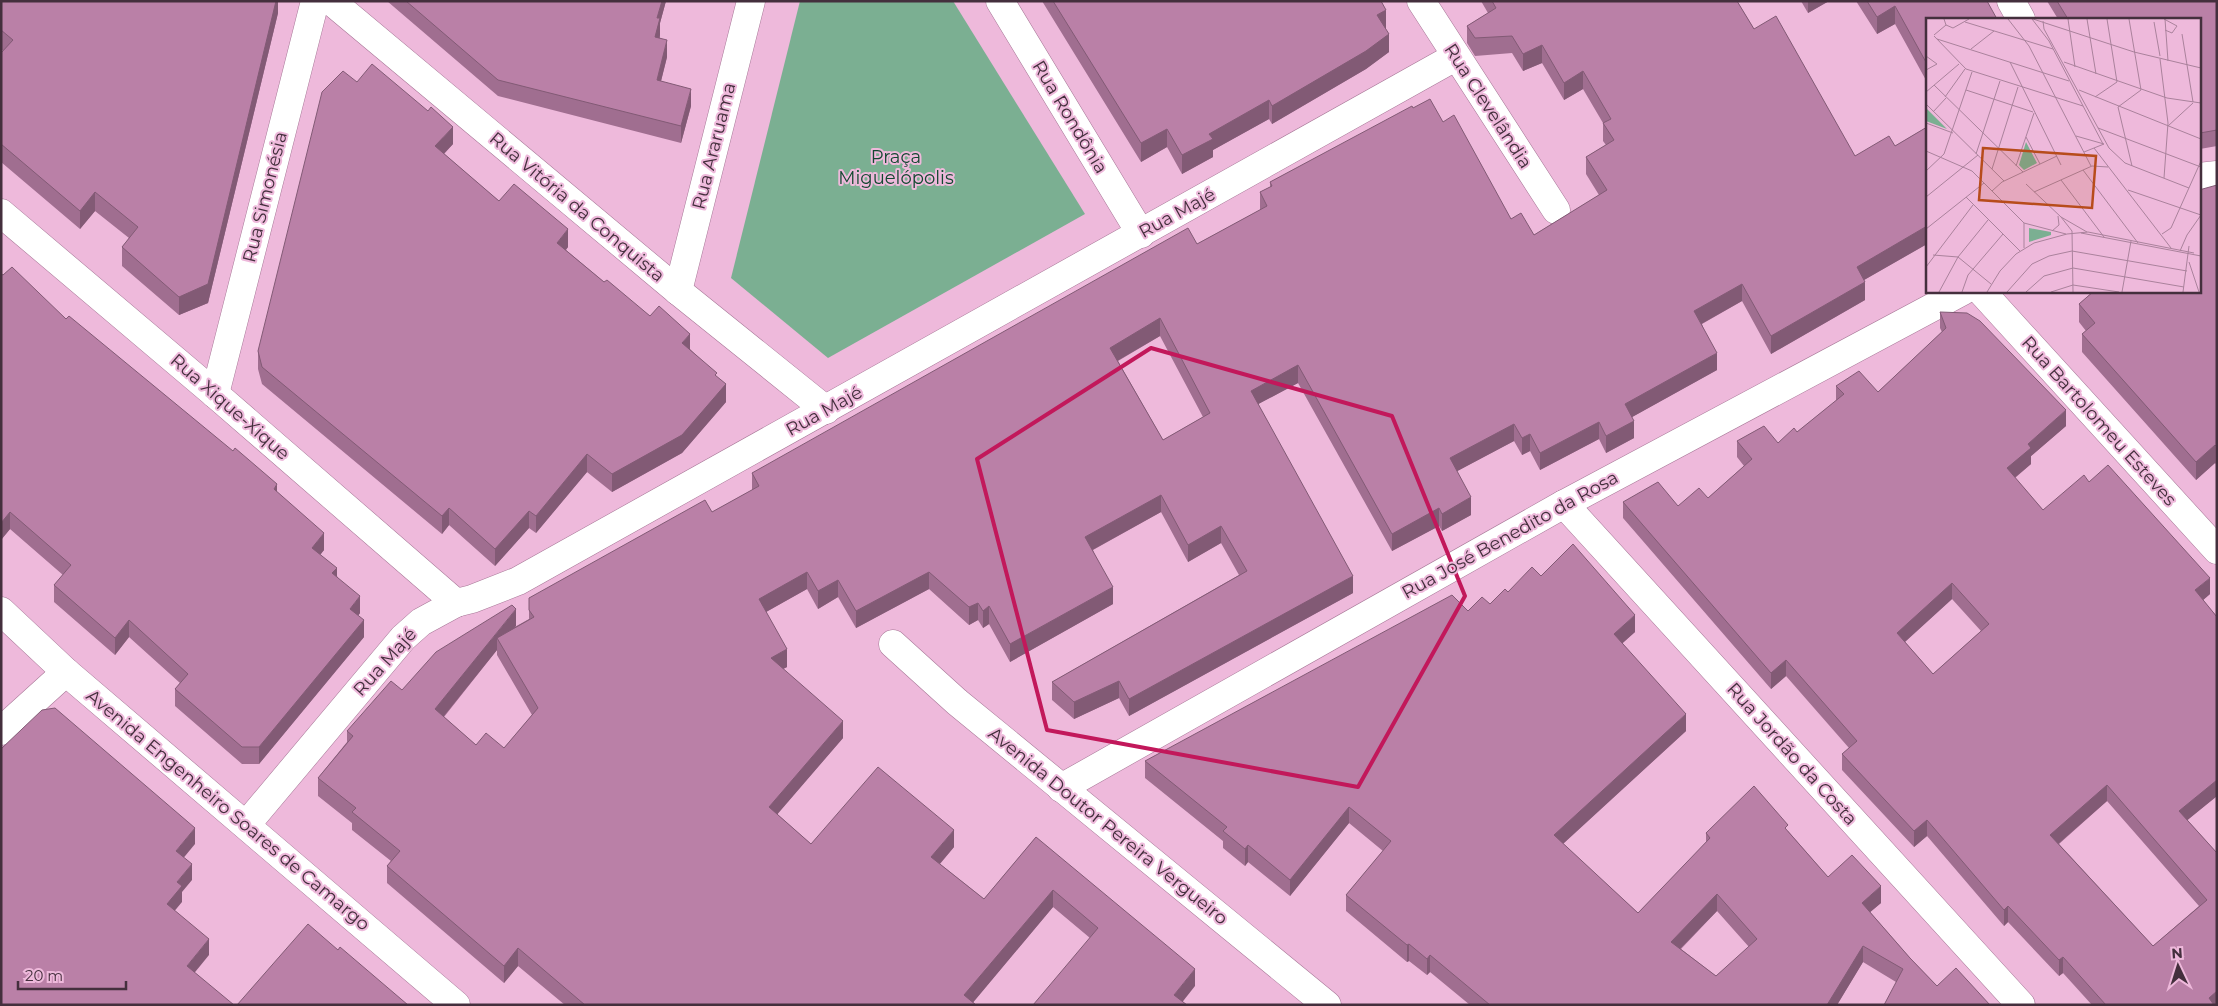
<svg xmlns="http://www.w3.org/2000/svg" width="2218" height="1006" font-family="Montserrat,sans-serif">
	<style>
		.green { fill: #7baf92 }
		.lines { fill: none; stroke-linecap: round; stroke-linejoin: round }
		.minor-casing { stroke: #a77797; stroke-width: 29 }
		.minor { stroke: #fff; stroke-width: 28 }
		.wall { fill: #a06e90; fill-rule: evenodd }
		.shaded-wall { fill: #825a75 }
		.building { fill: #ba80a7; stroke: #825a75; fill-rule: evenodd }
		.marked { fill: none; stroke: #c2185b; stroke-width: 4; stroke-linejoin: round }
		.labels { text-anchor: middle; dominant-baseline: central; stroke-width: 4; stroke-linejoin: round; paint-order: stroke }
		.street-label { font-size: 18px; fill: #442f3d; stroke: #eeb9db }
		.park-label { font-size: 18px; fill: #124830; stroke: #eeb9db }
		.inset-road { fill: none; stroke: #aa829c; stroke-width: 1 }
		.view { fill: #b74c1b; fill-opacity: 0.15; stroke: #b74c1b; stroke-width: 2.5 }
		.inset-edge { fill: none; stroke: #442f3d; stroke-width: 2.5 }
	</style>
	<rect width="100%" height="100%" fill="#eeb9db"/>
	<!-- green -->
	<path class="green" d="M800,1H953L1085,214L828,358L731,278Z"/>
	<g class="lines">
		<!-- minor casing -->
		<g class="minor-casing">
			<g id="minor">
				<path d="M331,1L678,291L826,410"/>
				<path d="M1000,1L1141,234"/>
				<path d="M1421,1L1556,210"/>
				<path d="M2011,1L2021,19"/>
				<path d="M2199,177L2217,175"/>
				<path d="M1,213L215,394L456,603"/>
				<path d="M678,291L751,1"/>
				<path d="M1981,291L2217,550"/>
				<path d="M215,394L315,1"/>
				<path d="M1564,504L2021,1005"/>
				<path d="M1,611L66,672L456,1005"/>
				<path d="M893,644L957,702L1327,1005"/>
				<path d="M1,731L66,672"/>
				<path d="M1061,788L1564,504L1963,291"/>
				<path d="M246,825L403,638L421,622L456,603L472,599L518,581L1455,57"/>
			</g>
		</g>
		<!-- minor -->
		<use href="#minor" class="minor"/>
	</g>
	<!-- wall -->
	<g class="wall">
		<path d="M1,1H278V13L208,303L179,315L122,266V247L129,238L95,211L80,229L1,162V53L3,51L1,49Z"/>
		<path d="M387,1H666L660,23V38L667,57L661,81L691,106L681,143L498,96Z"/>
		<path d="M1042,1H1381L1386,28H1385L1389,52L1366,69L1272,124L1269,119L1213,150V157L1182,174L1167,147L1141,162Z"/>
		<path d="M1481,1H1737L1754,29L1855,156L1895,146L1927,127V244L1864,280L1865,300L1771,354L1742,301L1702,324L1717,370L1632,417L1634,438L1606,453L1599,439L1540,470L1530,451L1522,455L1514,441L1457,471L1471,515L1442,531L1439,526L1392,551L1298,383L1258,404L1353,593L1129,716L1119,698L1074,719L1052,700V682L1239,575L1221,543L1188,562L1161,512L1093,550L1113,604L1010,662L989,624L983,628L978,620L969,625L929,589L856,628L838,597L818,609L807,589L766,612L787,667L783,669L843,738L777,814L811,844L954,847L940,864L984,899L1036,837L1195,986L1090,938L1053,907L973,1002L976,1005H565L518,966L504,983L387,883V866L391,861L352,830V823L318,796V778L347,742V731L402,690L529,619V598L712,512L752,490V473L1197,244L1260,210V192L1270,187V182L1413,108L1443,122L1511,219L1534,235L1599,195L1586,174V157L1606,145L1603,141V123L1583,89L1564,100L1542,63L1523,71L1512,53L1475,56L1467,43V26L1488,13ZM1160,336L1203,417L1163,440L1118,361ZM497,650V655L532,715L504,748L476,745L444,717Z"/>
		<path d="M1801,1H1829L1808,13Z"/>
		<path d="M1856,1H1987L1927,19V82L1895,24L1877,34Z"/>
		<path d="M2047,1H2217V146L2200,149L2199,148V19H2058Z"/>
		<path d="M357,82L453,144L444,154L499,201L568,247L566,250L604,282L650,316L690,349L717,377L726,402L682,453L612,492L587,472L536,533L529,528L495,566L449,525L442,534L262,384L258,369V351Z"/>
		<path d="M2217,185V465L2215,463L2196,480L2082,352V334L2086,331L2079,322V304Z"/>
		<path d="M1,274L66,319L277,492L324,550L320,555L337,576L360,613L358,616L364,637L259,764H242L175,706V689L180,683L129,637L115,655L54,602V585L63,575L10,529L1,540Z"/>
		<path d="M1940,312L2066,426L2031,456V464L2015,478L2043,510L2089,482L2210,594L2203,600L2217,617V796L2187,820L2217,853V1005H2092L2063,973L2059,976L2008,922L2004,926L1927,836L1914,847L1842,770V754L1849,748L1786,676L1771,689L1623,518V502L1678,506L1708,498L1744,466L1737,457V441L1778,443L1797,432L1836,401V386L1878,392L1942,332L1940,328ZM1952,599L1981,631L1933,674L1905,642ZM2107,801L2199,906L2153,946L2059,844Z"/>
		<path d="M1541,576L1635,632L1622,643L1686,731L1563,844L1638,913L1706,843V833L1788,831L1828,877L1881,903L1870,912L1910,958L1937,986L1990,1005L1896,982L1863,962L1837,1005H1470L1430,972L1427,975L1409,961L1407,962L1346,911V895L1383,851L1349,823L1290,896L1248,862L1245,866L1223,848V841L1145,778V761L1468,611L1490,604L1508,592ZM1717,911L1749,947L1716,976L1681,949Z"/>
	</g>
	<!-- shaded-wall -->
	<g class="shaded-wall">
		<path d="M276,1H278V13L208,303L179,315V297Z"/>
		<path d="M662,1H666L660,23V35L655,53V37L657,18Z"/>
		<path d="M1808,1H1829L1808,13Z"/>
		<path d="M1895,6V24L1877,34V17Z"/>
		<path d="M1386,10V28L1377,33V15Z"/>
		<path d="M1389,34V52L1366,69L1272,124V106Z"/>
		<path d="M667,40V57L657,97V80Z"/>
		<path d="M1542,45V63L1523,71V54Z"/>
		<path d="M1583,71V89L1564,100V83Z"/>
		<path d="M691,89V106L681,143V126Z"/>
		<path d="M1269,100V119L1213,150V157L1182,174V155L1209,134Z"/>
		<path d="M453,127V144L435,163V146Z"/>
		<path d="M1167,129V147L1141,162V143Z"/>
		<path d="M95,192V211L80,229V211Z"/>
		<path d="M1927,226V244L1857,284V267Z"/>
		<path d="M568,229V247L557,260V243Z"/>
		<path d="M1865,282V300L1771,354V336Z"/>
		<path d="M1742,284V301L1694,328V311Z"/>
		<path d="M1160,318V336L1110,365V348Z"/>
		<path d="M690,334V351L682,343Z"/>
		<path d="M1717,353V370L1625,421V404Z"/>
		<path d="M1298,365V383L1251,408V391Z"/>
		<path d="M726,384V402L682,453L612,492V474Z"/>
		<path d="M2066,410V426L2031,456V464L2007,484V468L2028,444Z"/>
		<path d="M1634,421V438L1606,453V436Z"/>
		<path d="M1599,422V439L1540,470V453Z"/>
		<path d="M1514,424V441L1450,475V458Z"/>
		<path d="M1530,434V451L1522,455V438Z"/>
		<path d="M2215,445V463L2196,480V462Z"/>
		<path d="M587,454V472L536,533V516Z"/>
		<path d="M277,484V501L274,489Z"/>
		<path d="M1161,495V512L1085,554V537Z"/>
		<path d="M1471,497V515L1442,531V514Z"/>
		<path d="M449,508V525L442,534V516Z"/>
		<path d="M1439,508V526L1392,551V534Z"/>
		<path d="M529,511V528L495,566V549Z"/>
		<path d="M10,512V529L1,540V523Z"/>
		<path d="M1221,526V543L1188,562V545Z"/>
		<path d="M324,533V550L312,565V548Z"/>
		<path d="M337,568V585L332,573Z"/>
		<path d="M807,572V589L759,616V599Z"/>
		<path d="M929,572V589L856,628V611Z"/>
		<path d="M1353,576V593L1129,716V699Z"/>
		<path d="M2210,578V594L2195,607V590Z"/>
		<path d="M838,580V597L818,609V591Z"/>
		<path d="M1952,583V599L1897,649V633Z"/>
		<path d="M1113,587V604L1010,662V644Z"/>
		<path d="M360,596V613L350,626V609Z"/>
		<path d="M978,603V620L969,625V607Z"/>
		<path d="M989,606V624L983,628V611Z"/>
		<path d="M516,609V626L501,645L497,638V650L435,727V709Z"/>
		<path d="M1635,615V632L1614,651V634Z"/>
		<path d="M129,620V637L115,655V638Z"/>
		<path d="M364,620V637L259,764V747Z"/>
		<path d="M787,649V667L771,675V658Z"/>
		<path d="M1786,660V676L1771,689V673Z"/>
		<path d="M1119,681V698L1074,719V702Z"/>
		<path d="M1686,714V731L1554,852V835Z"/>
		<path d="M843,721V738L769,824V807Z"/>
		<path d="M2217,780V796L2179,827V811Z"/>
		<path d="M2107,785V801L2050,851V835Z"/>
		<path d="M1349,807V823L1290,896V880Z"/>
		<path d="M1927,820V836L1914,847V831Z"/>
		<path d="M195,828V844L176,867V851Z"/>
		<path d="M954,830V847L931,874V857Z"/>
		<path d="M1248,845V862L1245,866V849Z"/>
		<path d="M192,864V880L182,892V902L167,920V904L177,882Z"/>
		<path d="M1881,886V903L1862,919V903Z"/>
		<path d="M1053,890V907L971,1005L964,995Z"/>
		<path d="M1717,894V911L1671,958V942Z"/>
		<path d="M2008,906V922L2004,926V910Z"/>
		<path d="M209,939V955L187,982V966Z"/>
		<path d="M1409,944V961L1407,962V945Z"/>
		<path d="M1863,946V962L1837,1005H1827Z"/>
		<path d="M518,948V966L504,983V966Z"/>
		<path d="M1430,955V972L1427,975V959Z"/>
		<path d="M2063,957V973L2059,976V960Z"/>
		<path d="M1195,969V986L1180,1005L1174,995Z"/>
		<path d="M2217,991V1005H2209V998Z"/>
	</g>
	<!-- building -->
	<g class="building">
		<path d="M1,1H276L208,284L179,297L122,247L138,227L95,192L80,211L1,144V53L13,40L1,30Z"/>
		<path d="M406,1H662L657,18H660L655,37L667,40L657,80L691,89L681,126L498,80Z"/>
		<path d="M1053,1H1381L1386,10L1377,15L1389,34L1366,51L1272,106L1269,100L1209,134L1213,139L1182,155L1167,129L1141,143Z"/>
		<path d="M1492,1H1737L1754,29L1776,16L1855,156L1889,136L1895,146L1927,127V226L1857,267L1865,282L1771,336L1742,284L1694,311L1717,353L1625,404L1634,421L1606,436L1599,422L1540,453L1530,434L1522,438L1514,424L1450,458L1471,497L1442,514L1439,508L1392,534L1298,365L1251,391L1353,576L1129,699L1119,681L1074,702L1052,682L1247,571L1221,526L1188,545L1161,495L1085,537L1113,587L1010,644L989,606L983,611L978,603L969,607L929,572L856,611L838,580L818,591L807,572L759,599L787,649L771,658L843,721L769,807L811,844L878,767L954,830L931,857L984,899L1036,837L1195,969L1174,995L1187,1005H1033L1098,928L1053,890L964,995L976,1005H585L518,948L504,966L387,866L400,851L352,812L356,808L318,778L353,736L347,731L391,681L402,690L436,652L512,605L516,609L435,709L476,745L486,733L504,748L538,708L497,638L534,617L529,610V598L705,500L712,512L759,486L752,473L1188,228L1197,244L1267,206L1260,192L1272,186L1270,182L1412,106L1413,108L1430,99L1443,122L1454,115L1511,219L1521,213L1534,235L1607,190L1586,157L1614,140L1603,123L1611,119L1583,71L1564,83L1542,45L1523,54L1512,36L1475,38L1467,26L1496,8ZM1160,318L1210,413L1163,440L1110,348Z"/>
		<path d="M1867,1H1987L1997,19H1927V64L1895,6L1877,17Z"/>
		<path d="M2057,1H2217V130L2200,133L2199,131V19H2068Z"/>
		<path d="M372,64L428,111L431,107L453,127L435,146L499,201L514,184L568,229L557,243L604,282L607,280L650,316L659,306L690,334L682,343L717,373L715,375L726,384L682,435L612,474L587,454L536,516L529,511L495,549L449,508L442,516L262,367L258,351L322,92L343,71L357,82Z"/>
		<path d="M2217,185V447L2215,445L2196,462L2082,334L2095,323L2079,304L2094,291H2199V190Z"/>
		<path d="M12,267L66,319L69,316L233,451L235,448L277,484L274,489L324,533L312,548L337,568L332,573L360,596L350,609L364,620L259,747H242L175,689L188,674L129,620L115,638L54,585L71,565L10,512L1,523V274L3,275Z"/>
		<path d="M1940,312L1967,313L1980,321L2066,410L2028,444L2031,448L2007,468L2043,510L2084,475L2089,482L2108,465L2210,578L2195,590L2217,617V780L2179,811L2217,853V991L2209,998L2214,1005H2106L2063,957L2059,960L2008,906L2004,910L1927,820L1914,831L1842,754L1857,741L1786,660L1771,673L1623,502L1658,482L1678,506L1699,488L1708,498L1752,459L1737,441L1764,426L1778,443L1794,428L1797,432L1844,394L1836,386L1859,371L1878,392L1946,328ZM1952,583L1989,624L1933,674L1897,633ZM2107,785L2207,900L2153,946L2050,835Z"/>
		<path d="M1573,544L1635,615L1614,634L1686,714L1554,835L1638,913L1710,838L1706,833L1754,786L1788,825L1785,828L1828,877L1852,855L1881,886L1862,903L1910,958L1937,986L1956,968L1990,1005H1884L1903,969L1863,946L1827,1005H1490L1430,955L1427,959L1409,944L1407,945L1346,895L1391,841L1349,807L1290,880L1248,845L1245,849L1223,831L1227,827L1145,761L1452,595L1468,611L1482,597L1490,604L1505,589L1508,592L1532,567L1541,576ZM1717,894L1757,939L1716,976L1671,942Z"/>
		<path d="M55,708L195,828L176,851L192,864L177,882L182,886L167,904L209,939L187,966L234,1005H1V749L42,710Z"/>
		<path d="M308,924L338,950L340,947L408,1005H237Z"/>
	</g>
	<!-- marked area -->
	<path class="marked" d="M1151,348L1392,416L1465,596L1358,787L1047,730L977,459Z"/>
	<g class="labels">
		<!-- street labels -->
		<g class="street-label">
			<text transform="translate(1488 106) rotate(57)">Rua Clevelândia</text>
			<text transform="translate(1070 117) rotate(59)">Rua Rondônia</text>
			<text transform="translate(714 146) rotate(-76)">Rua Araruama</text>
			<text transform="translate(265 197) rotate(-76)">Rua Simonésia</text>
			<text transform="translate(577 207) rotate(40)">Rua Vitória da Conquista</text>
			<text transform="translate(1177 213) rotate(-29)">Rua Majé</text>
			<text transform="translate(230 407) rotate(41)">Rua Xique-Xique</text>
			<text transform="translate(824 411) rotate(-29)">Rua Majé</text>
			<text transform="translate(2099 421) rotate(48)">Rua Bartolomeu Esteves</text>
			<text transform="translate(1510 535) rotate(-29)">Rua José Benedito da Rosa</text>
			<text transform="translate(385 662) rotate(-48)">Rua Majé</text>
			<text transform="translate(1792 754) rotate(48)">Rua Jordão da Costa</text>
			<text transform="translate(228 810) rotate(40)">Avenida Engenheiro Soares de Camargo</text>
			<text transform="translate(1108 826) rotate(39)">Avenida Doutor Pereira Vergueiro</text>
		</g>
		<!-- park labels -->
		<g class="park-label">
			<text x="896" y="157">Praça<tspan x="896" dy="21">Miguelópolis</tspan></text>
		</g>
	</g>
	<!-- overview -->
	<g transform="translate(1926 18)">
		<rect width="275" height="275" fill="#eeb9db"/>
		<path d="M0,90L21,111L0,103ZM100,124L111,145L98,152L93,147ZM103,210L125,214V217L103,224Z" fill="#7baf92"/>
		<path class="inset-road" d="M18,1L20,7L27,10L43,1M82,1L103,28L165,148M106,1L123,23L177,126M107,1L208,34L275,50M142,1L149,49M161,1L170,56M203,1L215,72L192,89L206,148M238,1L251,8L246,15L239,12M239,1L242,43M117,3L118,11L183,130L199,145L263,170M39,4L127,31M228,4L234,38M256,16L267,84M8,17L20,7M8,18L40,51L157,88M11,21L143,63M45,31L68,13M0,38L11,46L0,52M234,41L242,105L238,160M84,44L135,147M138,44L241,80L275,85M8,67L97,154M40,72L107,94M153,72L275,121M0,74L33,46M19,79L39,51M169,79L191,64L181,1M0,86L78,163M7,94L20,80M0,105L27,115M242,108L267,85M172,110L275,149M150,118L178,126M100,119L114,146M168,130L245,230M0,133L46,153L98,205L140,216M158,134L178,126M50,136L74,63M90,148L108,95M66,151L92,69M157,152L212,225M0,153L18,136L46,54M135,162L178,219M100,166L135,199L161,214M202,172L275,197M66,173L76,164L131,138M108,174L166,148L182,149M0,179L52,137M40,179L94,233M135,199L146,213L147,274M98,205V230M0,211L58,165M126,213L133,207L132,198M155,215L275,238M236,216L245,210L275,143M254,233L261,217L275,197M7,237L32,239L65,266M263,244L273,274M0,249L47,187M13,274L32,239L62,202M36,274L42,257L77,216M61,274L74,253L90,236L108,225L141,216L162,214L268,235M81,274L106,246L123,238L146,233L261,253M100,274L118,258L147,250L258,269M125,274L147,267L193,274M196,274L205,223M257,274L263,228"/>
		<path class="view" d="M57,130L170,138L166,190L53,182Z"/>
		<rect width="275" height="275" class="inset-edge"/>
	</g>
	<!-- border -->
	<rect width="2218" height="1006" fill="none" stroke="#442f3d" stroke-width="5"/>
	<!-- north arrow -->
	<g transform="translate(2178 966) rotate(356)" stroke="#eeb9db" stroke-width="4" paint-order="stroke">
	<path d="M0-4L9 19L0 12L-9 19Z" fill="#442f3d"/>
	<text y="-8" font-size="14" font-weight="bold" text-anchor="middle" fill="#442f3d">N</text>
	</g>
	<!-- scale -->
	<path d="M18 981v8h108v-8" fill="none" stroke="#442f3d" stroke-width="2.5"/>
	<text x="25" y="981" font-size="15" fill="#442f3d" stroke="#eeb9db" stroke-width="4" paint-order="stroke">20 m</text>
</svg>
